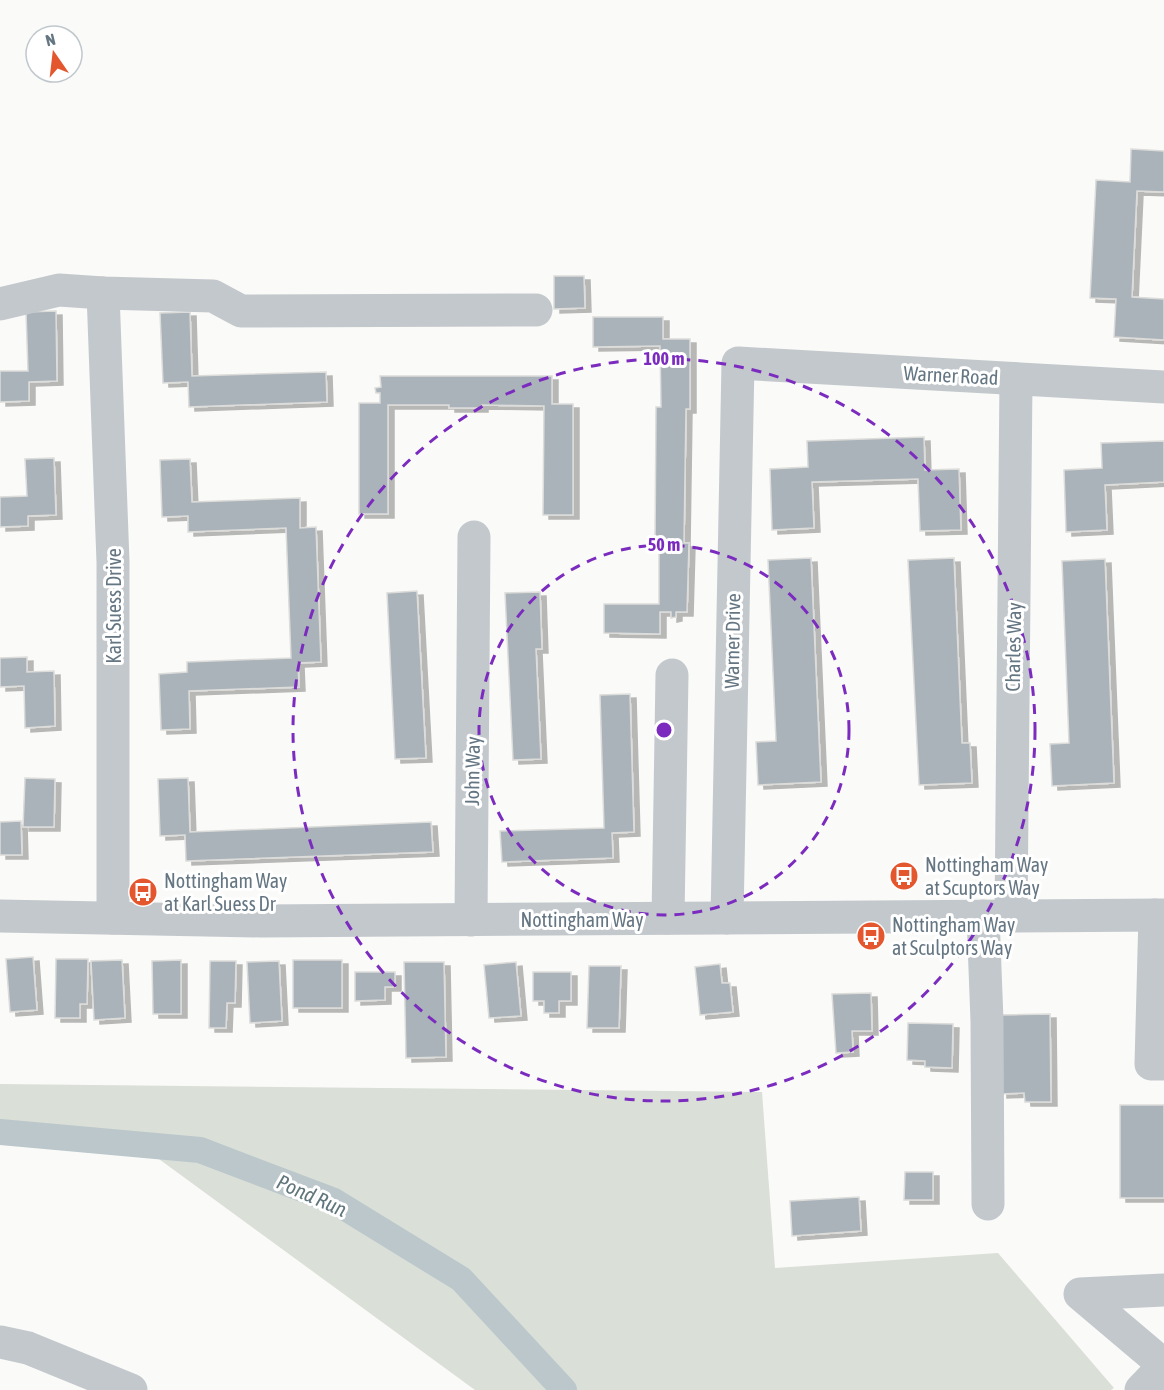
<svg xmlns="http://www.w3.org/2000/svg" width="1164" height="1390" font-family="'Asap Condensed',sans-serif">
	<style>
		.green { fill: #dadfd7 }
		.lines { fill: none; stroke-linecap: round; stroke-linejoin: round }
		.canal { stroke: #bbc7cb; stroke-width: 26 }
		.building { fill: #aab3b9; stroke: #dcdcda; stroke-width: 1.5; filter: url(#shadow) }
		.minor { stroke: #c3c8cc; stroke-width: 33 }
		.ring { fill: none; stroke: #7b2cbf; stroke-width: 3; stroke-dasharray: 10 8 }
		.labels { text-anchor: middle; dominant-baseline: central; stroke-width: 6; stroke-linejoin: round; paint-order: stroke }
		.street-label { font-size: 20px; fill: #657683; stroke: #fff }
		.poi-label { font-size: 20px; fill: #657683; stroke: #fff; text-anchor: start }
		.water-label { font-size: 21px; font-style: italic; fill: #60757c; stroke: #fff }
		.centre { fill: #7b2cbf; stroke: #fff; stroke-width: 3 }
		.ring-label { font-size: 18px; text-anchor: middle; font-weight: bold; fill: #7b2cbf; stroke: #fff; stroke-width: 6; stroke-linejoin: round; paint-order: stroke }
	</style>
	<defs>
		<filter id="shadow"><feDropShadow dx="6" dy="4" stdDeviation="0" flood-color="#0004"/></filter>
	</defs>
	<rect width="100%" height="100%" fill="#fafaf8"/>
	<!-- green -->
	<path class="green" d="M0,1084L762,1092L775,1268L998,1253L1114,1388L1111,1390H475L148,1151L0,1134Z"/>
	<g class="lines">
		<!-- canal -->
		<path class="canal" d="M0,1132L200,1150L334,1201L461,1279L564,1390"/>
	</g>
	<!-- building -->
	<g class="building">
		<path d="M1131,149L1164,151V192L1137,191L1132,297L1164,299V340L1114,337L1116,299L1090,298L1096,180L1130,182Z"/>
		<path d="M554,276H584L585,308L554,309Z"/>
		<path d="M56,311L57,381L29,382V401L0,402V371H28L26,312Z"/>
		<path d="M190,312L192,376L326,372L327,402L189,407L188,382L163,383L160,313Z"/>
		<path d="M593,317H663V339H690V409H686L684,543H689L687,612H676V617L671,618V612H660V634L604,633V604H659V545H655L656,407H661L660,346L593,347Z"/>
		<path d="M380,376H552V404H573V515H543L544,406L482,405V408H449V405H388V514H359V403H380V393H376L375,388L381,387Z"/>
		<path d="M924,437L925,470L959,469L961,530L920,531L918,479L812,482L814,528L772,530L770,469L808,467L807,441Z"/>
		<path d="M1164,441V482L1105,485L1107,530L1066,532L1064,470L1102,468L1101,443Z"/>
		<path d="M54,458L56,515L28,516V526L0,527V497L27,496L25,459Z"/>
		<path d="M190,459L192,502L300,498V528L316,527L321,662L298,663L299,687L189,691L190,729L161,730L159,674L187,672V662L291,658L286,528L188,532V516L162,517L160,460Z"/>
		<path d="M811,558L821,782L758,785L756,742L776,741L768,560Z"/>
		<path d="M954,558L962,743H970L972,783L919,785L908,560Z"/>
		<path d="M1105,559L1114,783L1052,786L1050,744L1069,743L1062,561Z"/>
		<path d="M417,591L426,758L395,759L387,593Z"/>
		<path d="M540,592L542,649H536L541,759L513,760L505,593Z"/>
		<path d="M27,657V672L54,671L55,726L25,728L24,686L0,687V658Z"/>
		<path d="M630,694L634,832L612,833L613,858L502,862L500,831L604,828L600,695Z"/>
		<path d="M25,778L55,779L54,827H23Z"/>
		<path d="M188,778L190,832L431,822L433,852L186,861L185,835L160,836L158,779Z"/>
		<path d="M21,821L22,855H0V822Z"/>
		<path d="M33,957L37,1010L10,1012L6,959Z"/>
		<path d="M56,959H88L87,1004H80V1018H55Z"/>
		<path d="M122,960L125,1018L94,1020L91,961Z"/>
		<path d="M181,960V1014H153L152,961Z"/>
		<rect x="293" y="960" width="49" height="48"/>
		<path d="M210,961H236L235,1003H227L226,1028H209Z"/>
		<path d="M279,961L282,1021L250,1023L247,962Z"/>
		<path d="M404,962H444L446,1057L406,1058Z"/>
		<path d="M516,962L521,1016L489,1018L484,965Z"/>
		<path d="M720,964L722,983H730L733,1012L700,1015L695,967Z"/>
		<path d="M589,966H621L619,1028H587Z"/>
		<path d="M355,972H395V987H385V1000L355,1001Z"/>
		<path d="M533,972H571V1001H559V1013H544V1001H533Z"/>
		<path d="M871,993L872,1031H852L853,1052L836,1053L832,994Z"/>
		<path d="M1050,1014L1051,1102H1025L1024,1093L1001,1094L1000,1015Z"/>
		<path d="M908,1023L953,1024L952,1068L925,1067V1061L907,1060Z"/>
		<rect x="1120" y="1105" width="44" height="93"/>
		<path d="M905,1172H933V1200H904Z"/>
		<path d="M859,1197L861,1231L792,1236L790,1201Z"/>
	</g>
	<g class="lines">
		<!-- minor -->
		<g class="minor">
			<path d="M103,293L113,562V918"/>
			<path d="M0,304L59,290L103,293L213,296L241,311L536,310"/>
			<path d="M1155,915L1151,1064H1164"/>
			<path d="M0,916L261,921L1164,915"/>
			<path d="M983,916L987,1021L988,1204"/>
			<path d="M1011,916L1016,379"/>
			<path d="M668,918L672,675"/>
			<path d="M727,918L738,363L1164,387"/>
			<path d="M471,920L474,537"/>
			<path d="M1164,1290L1080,1294L1164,1365"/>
			<path d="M0,1342L28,1348L131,1390"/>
			<path d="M1141,1390L1164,1366"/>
		</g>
	</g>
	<!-- distance rings -->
	<g class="ring">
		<circle cx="664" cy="730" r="185"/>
		<circle cx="664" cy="730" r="371"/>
	</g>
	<!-- icons -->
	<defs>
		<g id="bus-disc" transform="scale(1.5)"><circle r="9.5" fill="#e4572e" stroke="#fff"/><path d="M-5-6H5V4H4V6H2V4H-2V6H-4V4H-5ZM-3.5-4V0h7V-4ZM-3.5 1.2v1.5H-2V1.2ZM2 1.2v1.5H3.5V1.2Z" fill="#fff"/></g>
	</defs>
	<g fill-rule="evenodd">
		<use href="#bus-disc" x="904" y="876"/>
		<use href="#bus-disc" x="143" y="892"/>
		<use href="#bus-disc" x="871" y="936"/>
	</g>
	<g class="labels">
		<!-- street labels -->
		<g class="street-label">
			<text transform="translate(951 375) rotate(3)">Warner Road</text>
			<text transform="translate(113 606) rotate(-90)">Karl Suess Drive</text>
			<text transform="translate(732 641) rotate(-89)">Warner Drive</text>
			<text transform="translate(1013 647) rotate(-89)">Charles Way</text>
			<text transform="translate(472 771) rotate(-89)">John Way</text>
			<text x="582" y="919">Nottingham Way</text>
		</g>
		<!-- poi labels -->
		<g class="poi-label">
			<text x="925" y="864">Nottingham Way<tspan x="925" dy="23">at Scuptors Way</tspan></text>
			<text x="164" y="880">Nottingham Way<tspan x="164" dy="23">at Karl Suess Dr</tspan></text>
			<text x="892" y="924">Nottingham Way<tspan x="892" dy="23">at Sculptors Way</tspan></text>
		</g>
		<!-- water labels -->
		<g class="water-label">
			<text transform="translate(312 1195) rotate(24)">Pond Run</text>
		</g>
	</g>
	<circle cx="664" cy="730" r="9" class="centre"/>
	<g class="ring-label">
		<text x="664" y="365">100 m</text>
		<text x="664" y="551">50 m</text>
	</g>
	<!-- north arrow -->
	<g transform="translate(54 54) rotate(346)"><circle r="28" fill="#ffffff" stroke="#c1c8cd" stroke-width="1.5"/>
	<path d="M0-4.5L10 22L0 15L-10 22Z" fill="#e4572e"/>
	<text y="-9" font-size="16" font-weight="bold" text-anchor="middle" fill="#657683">N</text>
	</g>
</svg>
